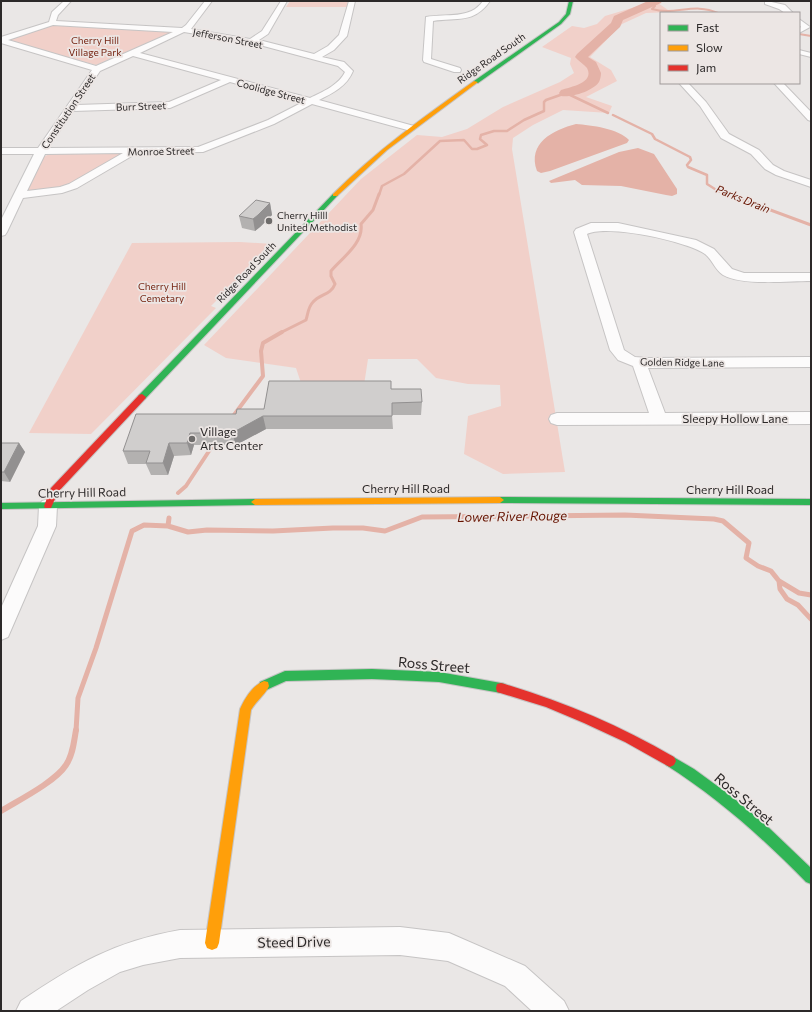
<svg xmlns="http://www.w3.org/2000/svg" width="812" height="1012" font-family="Commissioner,sans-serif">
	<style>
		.green { fill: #f1d0c9 }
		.water { fill: #e4b2a7 }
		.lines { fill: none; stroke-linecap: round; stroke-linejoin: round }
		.stream-far5 { stroke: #e4b2a7; stroke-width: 2 }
		.stream-far4 { stroke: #e4b2a7; stroke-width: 2.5 }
		.stream-far3 { stroke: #e4b2a7; stroke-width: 3 }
		.stream-far2 { stroke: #e4b2a7; stroke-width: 4 }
		.stream-far1 { stroke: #e4b2a7; stroke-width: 5 }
		.stream { stroke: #e4b2a7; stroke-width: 6 }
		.river { fill: #e4b2a7; fill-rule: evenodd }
		.street-casing { stroke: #c6c4c4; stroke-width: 2 }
		.fast-casing { stroke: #c6c4c4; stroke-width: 2 }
		.slow-casing { stroke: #c6c4c4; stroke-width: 2 }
		.jam-casing { stroke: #c6c4c4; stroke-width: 2 }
		.street { fill: #fcfbfb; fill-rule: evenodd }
		.fast { fill: #30b455; fill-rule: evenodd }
		.slow { fill: #ff9f0a; fill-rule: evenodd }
		.jam { fill: #e5322d; fill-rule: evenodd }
		.wall { fill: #b3b1b0 }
		.shaded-wall { fill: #929090 }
		.building { fill: #d0cecd; stroke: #929090 }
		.poi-dot { fill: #6e6c6b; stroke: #ece6e4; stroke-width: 1.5 }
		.labels { text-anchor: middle; stroke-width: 3.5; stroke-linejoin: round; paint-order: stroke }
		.far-street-label { font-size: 10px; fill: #2c2929; stroke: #ece6e4 }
		.far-park-label { font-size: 10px; fill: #772614; stroke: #ece6e4 }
		.far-poi-label { font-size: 10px; fill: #2c2929; stroke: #ece6e4; text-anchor: start }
		.far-water-label { font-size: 11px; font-style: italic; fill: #661402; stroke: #ece6e4 }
		.street-label { font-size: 12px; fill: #2c2929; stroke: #ece6e4 }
		.poi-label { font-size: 12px; fill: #2c2929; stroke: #ece6e4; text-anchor: start }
		.water-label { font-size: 13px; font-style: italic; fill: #661402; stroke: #ece6e4 }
		.near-street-label { font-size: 14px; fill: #2c2929; stroke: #ece6e4 }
	</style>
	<rect width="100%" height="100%" fill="#eae7e6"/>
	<path class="green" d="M290,1H348L347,7H286Z
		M655,1L671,12L646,13L622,24L590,57L611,70L617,81L586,97L612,106L609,113L563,110L533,125L513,138L512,149L565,472L503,474L464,454L468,416L501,406L500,385L468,384L436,378L417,359H368L364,385L302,386L296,368L226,358L204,345L361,179L417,135L442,137L467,129L503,107L560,82L574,73L570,64L571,58L542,47L572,26L584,28L597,24L605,16Z
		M55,24L177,30L96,65L7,41V39Z
		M52,153H116L121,155L68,186L28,191L26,189L43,157Z
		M240,242L273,244L211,306L216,308L91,434L29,433L132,243Z"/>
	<path class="water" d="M576,124C591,125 619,129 629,140L627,143L550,171L541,173L537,171C527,143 553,130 576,124Z
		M638,148L654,154L677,189V194L672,196L666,195L621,186L582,185L575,180L551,183L549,181L619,152Z"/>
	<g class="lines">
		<path class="stream-far5" d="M651,4L655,6L652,9C675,16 694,2 718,13
			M799,34L811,36"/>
		<path class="stream-far4" d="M613,115L652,134L655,139L690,157L691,160L687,165L688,167L707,175V184L718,191L730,195
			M379,195L382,186L404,174L440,141L464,140L472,149H477L487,145L480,139L481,135L494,131H507L524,120L544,111V102L546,100L566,93L608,113"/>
		<path class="stream-far3" d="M727,194L811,225
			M280,333L306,320C308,314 308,307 313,302C320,294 331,295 335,284L331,276V271C342,258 364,243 361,224L373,210L379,194"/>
		<path class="stream-far2" d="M231,419L263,376L261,351L263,343L282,332
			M178,493L186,486L213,445"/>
		<path class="stream-far1" d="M168,526L169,518
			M779,581L799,593L811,595
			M76,731L78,698L96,648L132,531L144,525L168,526L188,532L207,530L273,531L333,528H363L385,531L422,517L625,515L714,519L723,521L749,543L746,558L758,566L771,571L779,581L780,589L787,599L798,605L811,619"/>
		<path class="stream" d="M1,811C19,800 55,782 66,765C73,755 74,741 76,730"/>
		<path class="river" d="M648,1H662L661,3L623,20L620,27L588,57L596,62L601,73C601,76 600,80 599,82C593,91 571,98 561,96L559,93L561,90C570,87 595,83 587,68C584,64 578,61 575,57L577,54L611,23L614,16Z"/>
		<g class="street-casing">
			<path id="street" d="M64,1H71L58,15L56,21L182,28L186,25L205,1H212L191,29L250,39L262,31L281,1H287L268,34L259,40L314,54L328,46L339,35L349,1H355L347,36L334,50L322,57L344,62L353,71C347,86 333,93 319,100L414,126L416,128L411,131L312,104L274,124L203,152L137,153L77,188L62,193L23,198L7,232L5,235L1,236V220L34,154H1V148H38L92,70L1,43V37L49,22L52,12ZM53,25L173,32L96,66L8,40ZM184,32L256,44L338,66L345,72C339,85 322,92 310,98L140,53ZM133,56L221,80L169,102L77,105L100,71ZM230,82L303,102L268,120L198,147L48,148L73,111L170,108ZM123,153L69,184L60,187L27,191L45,154Z
				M483,1H490C474,24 457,17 433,21L431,59L460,68L461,70L460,72H454L424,62L423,60L426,17C447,13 470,20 483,1Z
				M767,1L785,5L793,13H785L779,9L765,4V2Z
				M799,19L810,27L799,33V28L801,27L799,25Z
				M799,50L811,53V57L799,54Z
				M679,83H688L706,102L729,134L759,150L773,165L784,171L811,180V187L776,175L765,169L751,154L721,138L700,106Z
				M774,83H783L811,112V121L808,120Z
				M591,223H618L696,240L714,249L732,269L744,273H811V281C789,281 741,286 723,275C715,270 712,259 705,254C687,241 606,224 587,234L624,350L635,357L648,358L811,357V367L648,368L665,413L811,412V424L557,425L551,423L549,419L551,415L557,413H649L633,366L618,360L610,350L574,232L576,229Z
				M48,499L54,501L57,506L56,526L8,637L1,640V608L38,526L39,506L42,501Z
				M400,927L449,933L525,966L564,1001L569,1011H532L505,986L448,961L400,955L180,958L143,965L120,972L88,990L56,1011H16L21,1001C76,964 113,942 180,930Z"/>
		</g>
		<g class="fast-casing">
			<path id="fast" d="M569,1H573L570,14L561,24L478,83H474V81L559,22L566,14Z
				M333,194L338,195L145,399H139L138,397L139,395Z
				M500,497L811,499V505L500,503L496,500Z
				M255,499L259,502L255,505L1,509V503Z
				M372,669L439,672L501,683L505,684L506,688L505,692L501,693L439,682L372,679L286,681L264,691L260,690L259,686L260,682L285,671Z
				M670,755L694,769L731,796L766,825L811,868V884L806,882C763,838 718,798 666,765L664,761L666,757Z"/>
		</g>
		<g class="slow-casing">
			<path id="slow" d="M474,81L478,82L387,150L337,196H333V194C376,151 425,116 474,81Z
				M500,497L504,500L500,503L255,505L251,502L255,499Z
				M264,681L268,682L269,686C266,694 256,701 251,710L219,943L217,948L212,950L207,948L205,943L240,709C245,698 253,685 264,681Z"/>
		</g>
		<g class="jam-casing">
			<path id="jam" d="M142,394L146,397L145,399L58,492L51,508H45L44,506L51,488L139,395Z
				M501,683C562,701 619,725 674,757L676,761L674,765L670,767L666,765L625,742L584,723L546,707L497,692L496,688L497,684Z"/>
		</g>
		<use href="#street" class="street"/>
		<use href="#fast" class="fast"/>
		<use href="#slow" class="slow"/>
		<use href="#jam" class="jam"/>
	</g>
	<path class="wall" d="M270,203L272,215L260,227L255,231L242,228L239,216Z
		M392,389L422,402L421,415H392L393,429H266L236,445H194L191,455L174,456L168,475H151L146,464H128L123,451L236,414L264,409Z
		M1,443H19L25,452L10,482L1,481Z"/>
	<path class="shaded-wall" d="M270,203L272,215L260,227L255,231L253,219Z
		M263,416L266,429L236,445L232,433Z
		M190,433L194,445L191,455L187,443Z
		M19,443L25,452L10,482L4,472Z
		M169,443L174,456L168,475L163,463Z"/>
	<path class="building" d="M256,200L270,203L258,215L253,219L239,216Z
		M269,381H391V389H421L422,402L392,403V416H263L232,433H190L187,443H169L163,463H146L150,451H123L136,414H236L237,409H264Z
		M1,443H19L4,472H1Z"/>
	<g class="poi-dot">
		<circle cx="269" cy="221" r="4"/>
		<circle cx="192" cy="439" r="4"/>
	</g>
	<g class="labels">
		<g class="far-street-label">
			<text transform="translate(228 38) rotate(11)" y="4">Jefferson Street</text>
			<text transform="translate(491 58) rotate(-35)" y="4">Ridge Road South</text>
			<text transform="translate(271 91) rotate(15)" y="4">Coolidge Street</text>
			<text transform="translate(141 106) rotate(-2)" y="4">Burr Street</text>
			<text transform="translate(68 111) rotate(-56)" y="4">Constitution Street</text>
			<text transform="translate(161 151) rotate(-1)" y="4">Monroe Street</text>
			<text transform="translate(246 272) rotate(-46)" y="4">Ridge Road South</text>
			<text transform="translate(682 362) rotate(1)" y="4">Golden Ridge Lane</text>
		</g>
		<g class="far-park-label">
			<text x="95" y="44">Cherry Hill<tspan x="95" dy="12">Village Park</tspan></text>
			<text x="162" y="290">Cherry Hill<tspan x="162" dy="12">Cemetary</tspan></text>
		</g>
		<g class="far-poi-label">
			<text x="277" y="219">Cherry Hilll<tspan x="277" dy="12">United Methodist</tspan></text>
		</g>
		<g class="far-water-label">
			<text transform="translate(743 199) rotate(22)" y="4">Parks Drain</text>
		</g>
		<g class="street-label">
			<text x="735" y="423">Sleepy Hollow Lane</text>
			<text x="406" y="493">Cherry Hill Road</text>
			<text x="730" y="494">Cherry Hill Road</text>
			<text transform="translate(82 493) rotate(-1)" y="4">Cherry Hill Road</text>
		</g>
		<g class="poi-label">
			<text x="200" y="436">Village<tspan x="200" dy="14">Arts Center</tspan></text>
		</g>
		<g class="water-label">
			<text transform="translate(512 516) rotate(-1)" y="5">Lower River Rouge</text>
		</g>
		<g class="near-street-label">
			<text transform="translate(434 665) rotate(5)" y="5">Ross Street</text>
			<text transform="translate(744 799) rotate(40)" y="5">Ross Street</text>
			<text transform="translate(294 942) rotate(-1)" y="5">Steed Drive</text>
		</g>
	</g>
	<rect width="812" height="1012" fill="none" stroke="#2c2929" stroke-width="4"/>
	<rect x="660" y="12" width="140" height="72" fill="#ece6e4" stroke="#9f9a99"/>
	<rect x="668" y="25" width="20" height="6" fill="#30b455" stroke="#9f9a99"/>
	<text x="696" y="32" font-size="12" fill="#2c2929">Fast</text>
	<rect x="668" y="45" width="20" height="6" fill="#ff9f0a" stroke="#9f9a99"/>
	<text x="696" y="52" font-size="12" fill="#2c2929">Slow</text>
	<rect x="668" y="65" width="20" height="6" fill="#e5322d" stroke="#9f9a99"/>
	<text x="696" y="72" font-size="12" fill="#2c2929">Jam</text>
</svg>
